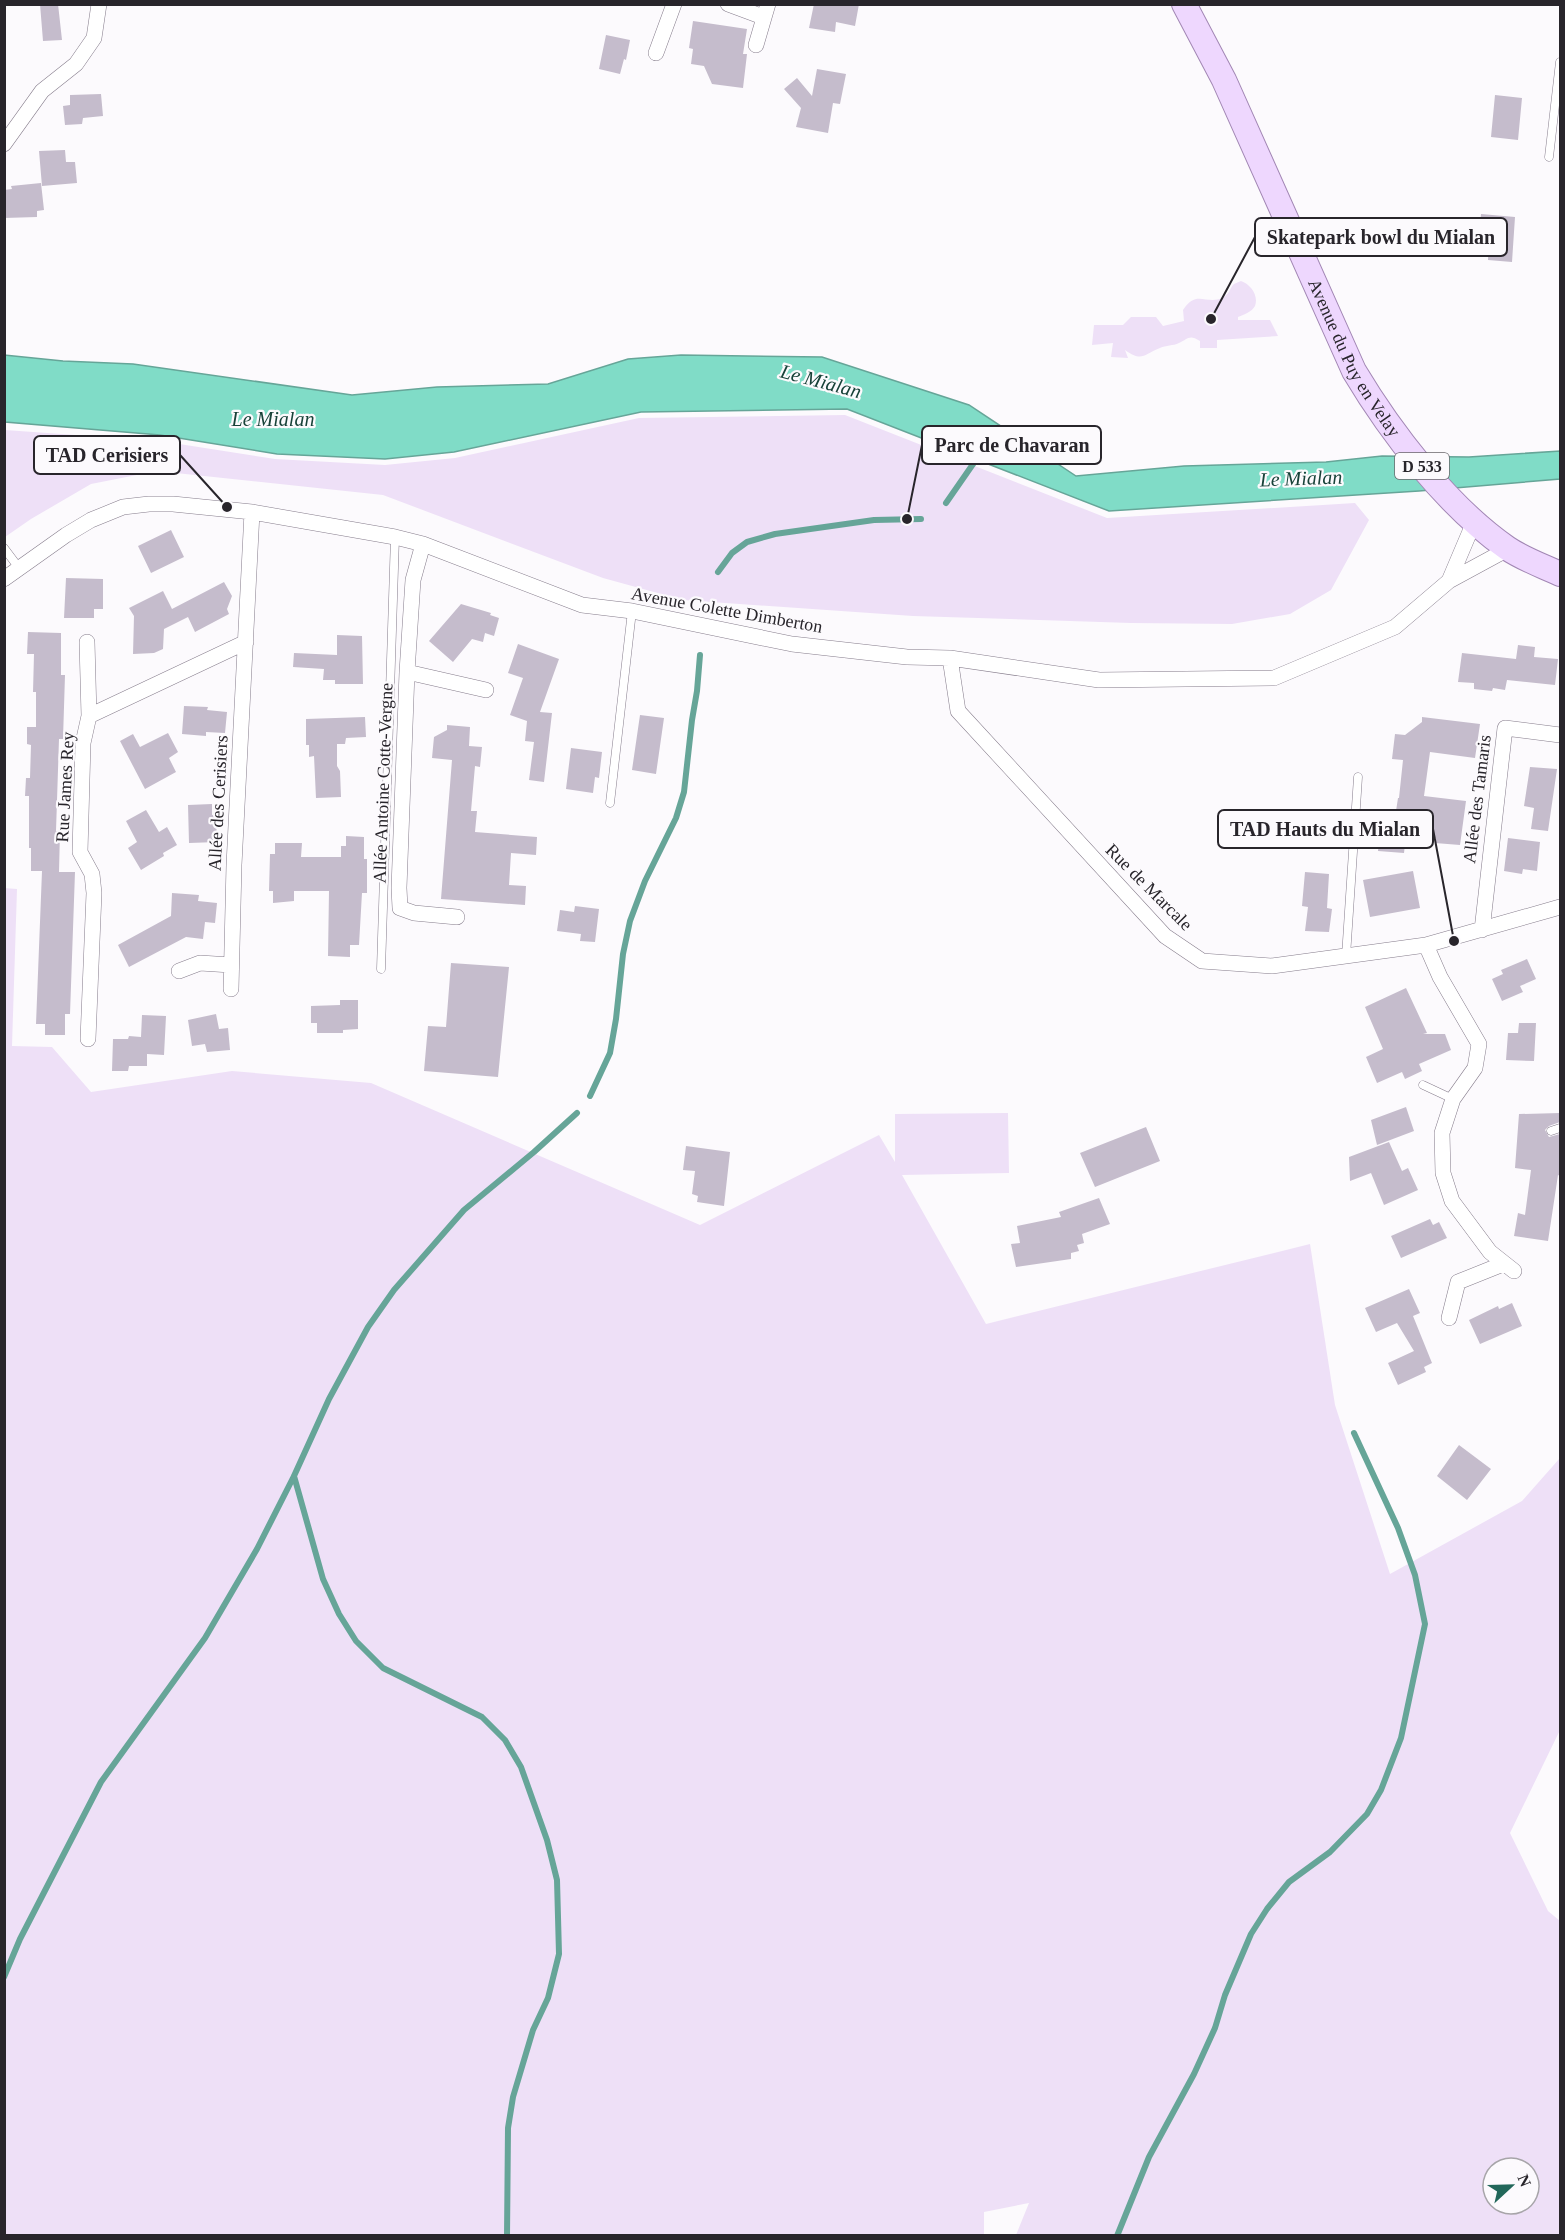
<svg xmlns="http://www.w3.org/2000/svg" width="1565" height="2240" font-family="'Times New Roman',serif">
	<style>
		.green { fill: #eee0f7; fill-rule: evenodd }
		.water { fill: #80dcc7; stroke: #66a598; stroke-width: 1.5 }
		.lines { fill: none; stroke-linecap: round; stroke-linejoin: round }
		.stream { stroke: #66a598; stroke-width: 6 }
		.building { fill: #c5bccc }
		.service-casing { stroke: #867d8c; stroke-width: 9 }
		.minor-casing { stroke: #867d8c; stroke-width: 16 }
		.primary-casing { stroke: #a287b4; stroke-width: 26 }
		.service { stroke: #fff; stroke-width: 8 }
		.minor { stroke: #fff; stroke-width: 15 }
		.primary { stroke: #eed7fe; stroke-width: 24 }
		.labels { text-anchor: middle; stroke-width: 4.5; stroke-linejoin: round; paint-order: stroke }
		.shield { fill: #fcfafd; stroke: #68656a; stroke-width: 1.5 }
		.shield-label { font-size: 16px; font-weight: bold; fill: #28252b }
		.street-label { font-size: 18px; fill: #28252b; stroke: #fcfafd }
		.water-label { font-size: 20px; font-style: italic; fill: #184239; stroke: #fcfafd }
		.leader { fill: none; stroke: #28252b; stroke-width: 2 }
		.callout-dot { fill: #28252b; stroke: #fcfafd; stroke-width: 2 }
		.callout { fill: #fcfafd; stroke: #28252b; stroke-width: 2 }
		.callout-label { font-size: 20px; text-anchor: middle; font-weight: bold; fill: #28252b }
	</style>
	<rect width="100%" height="100%" fill="#fcfafd"/>
	<path class="green" d="M1241,281C1250,284 1259,295 1255,306C1252,312 1243,315 1238,317V320H1270L1278,336L1217,340V348H1200V341C1189,334 1188,339 1179,343C1173,346 1166,345 1160,348C1143,355 1142,362 1125,350L1128,358L1111,357L1113,343L1092,345L1094,325H1123L1131,317H1156L1163,326L1184,321L1183,310C1196,289 1206,305 1222,298C1230,294 1229,289 1234,284Z
		M845,415L1107,518L1355,503L1369,520L1331,590L1290,614L1232,624L1131,623L913,616L683,600L603,578L383,495L157,471L91,484L31,519L5,537V430L160,441L275,459L385,465L455,458L639,418Z
		M4,888L17,889L12,1046L52,1047L91,1092L232,1071L371,1083L700,1225L879,1135L895,1162V1114L1008,1113L1009,1173L902,1175L986,1324L1310,1244L1335,1405L1390,1574L1522,1501L1560,1458V1519L1559,1522L1560,1526V1730L1510,1833L1548,1911L1560,1921V2235H1016L1029,2203L984,2212V2236L5,2235ZM1493,2168H1529V2204H1493Z"/>
	<path class="water" d="M4,355L63,361L133,364L352,395L437,387L548,384L628,359L681,355L822,357L969,405L1076,476L1184,466L1326,462L1382,456L1469,457L1560,451V479L1419,491L1109,511L847,409L641,412L454,452L385,459L277,454L160,435L5,422Z"/>
	<g class="lines">
		<path class="stream" d="M946,503L980,454
			M718,572L732,553L747,542L775,534L874,520L921,519
			M590,1096L610,1053L616,1019L623,954L630,921L645,881L676,818L684,792L692,720L697,691L700,655
			M294,1476L323,1579L339,1614L356,1641L383,1668L482,1717L505,1740L521,1767L547,1840L557,1880L559,1954L548,1998L533,2030L513,2097L508,2128L507,2236
			M4,1977L20,1939L101,1782L205,1638L257,1549L294,1476L329,1399L368,1327L394,1290L464,1210L534,1152L577,1113
			M1117,2236L1149,2157L1194,2074L1215,2028L1225,1995L1251,1934L1267,1909L1289,1882L1330,1852L1367,1814L1381,1790L1401,1738L1425,1624L1415,1575L1398,1528L1354,1433"/>
	</g>
	<path class="building" d="M40,4H58L62,40L43,41Z
		M814,4H859L855,26L836,22L835,32L809,28Z
		M693,21L747,29L743,54H747L743,88L712,84L704,66L691,64L693,49L689,48Z
		M606,35L630,40L626,60L624,59L620,74L599,69Z
		M817,69L846,74L840,104L833,103L828,133L796,127L801,108L784,89L797,78L812,96Z
		M101,94L103,116L83,118L82,124L65,125L63,106L70,105V95Z
		M1495,95L1522,98L1518,140L1491,137Z
		M65,150L66,162H75L77,183L42,186L39,151Z
		M41,183L44,210L37,211V217L4,218V190L12,189L11,186Z
		M1481,214L1515,217L1512,262L1488,260L1489,239L1479,238Z
		M171,530L184,557L151,573L138,546Z
		M66,578L103,579V609H94V618H64Z
		M224,582L232,596L227,609L229,614L195,632L188,617L164,629L163,649L154,653L133,654L134,616L129,608L163,591L172,609Z
		M461,604L491,613L490,615L499,618L494,636L485,633L483,642L472,639L453,662L429,641Z
		M28,632L61,633V675H65L63,739H59L56,831H60L59,872H75L70,1014H65V1035H45V1024H36L42,871H31V848H29V796H25L26,778H30L31,745L27,744V727H36V692H33L34,654H27Z
		M337,635L362,636L363,684H335V680H323L324,669L293,667L294,653L337,655Z
		M518,644L559,659L540,712L552,713L544,782L529,780L534,742L525,741L527,721L510,715L523,678L508,673Z
		M1518,645L1535,647L1534,657L1558,659L1555,685L1507,680L1505,690L1493,688L1492,691L1474,689V683L1458,682L1462,653L1516,659Z
		M184,706L208,707L207,710L227,712L225,733L206,732V736L182,734Z
		M640,715L664,718L656,774L632,770Z
		M365,717L366,737L346,738L345,744H337V766L340,771L341,797L316,798L314,756L309,757V745H306V719Z
		M1422,717L1480,724L1475,758L1430,752L1424,796L1466,801L1460,845L1435,843L1436,838L1406,835L1404,853L1378,851L1381,821L1390,822L1392,811H1396L1398,798H1399L1403,760L1392,759L1395,734L1405,735L1422,722Z
		M447,725L470,727L469,746L482,747L480,767L475,766L471,811H477L475,832L537,837L536,855L511,853L509,885L526,886L525,905L441,899L452,760L432,758L434,737L447,730Z
		M168,733L178,752L169,758L176,772L145,789L120,741L133,734L140,747Z
		M571,748L602,752L599,778L595,777L593,793L566,789Z
		M1530,767L1557,769L1548,831L1531,829L1534,808L1524,806Z
		M212,804V815L216,814L217,842L189,843L188,805Z
		M146,810L159,832L167,827L177,845L163,853L164,856L141,870L128,848L137,842L126,821Z
		M346,836L364,837V859H367V893H362L359,945H350V957L328,956L329,891H294V901L273,903V891H269L270,854H275V843H302L301,857H341V846H346Z
		M1508,838L1540,842L1537,871L1523,869L1522,874L1504,871Z
		M1413,871L1420,908L1370,917L1363,880Z
		M1305,872L1329,874L1327,908L1332,909L1329,932L1305,931L1308,907L1302,906Z
		M172,893L199,895L198,901L217,903L215,923L205,922L203,939L186,937L129,967L118,945L171,916Z
		M575,906L599,909L595,942L580,941L581,934L557,931L560,910L574,912Z
		M1527,959L1536,979L1520,986L1523,992L1502,1001L1492,979L1503,974L1501,970Z
		M451,963L509,967L498,1077L424,1071L428,1026L446,1027Z
		M1406,988L1427,1033L1423,1034H1445L1451,1050L1419,1064L1422,1071L1405,1079L1402,1072L1377,1083L1366,1057L1383,1049L1365,1007Z
		M340,1000H358V1029L343,1030V1033H317V1023H311V1006L340,1005Z
		M216,1014L219,1029L228,1028L230,1050L207,1052L205,1044L192,1046L188,1020Z
		M142,1015L166,1016L164,1055L147,1054V1066H129L128,1071H112L113,1039H128L129,1036L141,1037Z
		M1519,1023H1536L1534,1061L1506,1060L1508,1033H1518Z
		M1406,1107L1414,1131L1377,1145L1371,1120Z
		M1560,1113V1122L1549,1126L1545,1130L1549,1137L1560,1134V1176L1558,1175L1548,1241L1514,1236L1518,1213L1525,1215L1531,1170L1515,1168L1519,1114Z
		M1146,1127L1160,1161L1095,1187L1080,1153Z
		M1389,1142L1402,1171L1408,1168L1418,1190L1384,1205L1371,1173L1350,1181L1349,1157Z
		M686,1146L730,1152L724,1206L697,1202L698,1196L692,1194L695,1171L683,1170Z
		M1099,1198L1110,1224L1082,1234L1084,1243L1077,1245L1079,1251L1071,1253V1259L1016,1267L1011,1244L1020,1243L1017,1226L1061,1217L1059,1212Z
		M1430,1219L1433,1225L1439,1222L1447,1238L1401,1258L1391,1236Z
		M1409,1289L1420,1313L1413,1316L1432,1363L1424,1367L1426,1372L1398,1385L1388,1363L1414,1351L1397,1323L1376,1332L1365,1308Z
		M1512,1303L1522,1326L1480,1344L1469,1320L1498,1306L1499,1309Z
		M1459,1445L1491,1469L1467,1500L1437,1476Z"/>
	<g class="lines">
		<g class="service-casing">
			<path id="service" d="M1549,157L1560,62
				M4,548L19,568
				M610,803L632,611
				M1346,956L1358,777
				M381,969L395,537
				M1423,1085L1453,1099
				M1551,1131L1560,1128"/>
		</g>
		<g class="minor-casing">
			<path id="minor" d="M728,4L763,17
				M756,45L768,4
				M656,53L674,4
				M4,144L42,91L76,64L94,38L99,4
				M423,544L413,580L407,672L399,888L400,908L414,913L457,917
				M4,579L66,535L91,520L123,507L149,504H173L252,512L395,537L423,544L582,605L632,611L792,644L907,657L950,658L1099,680L1274,678L1395,627L1449,581L1508,549
				M1449,581L1474,522
				M87,642L89,716L83,743L80,852L92,874L94,893L88,1039
				M950,658L958,711L1165,936L1202,961L1272,966L1426,945L1560,907
				M407,672L486,690
				M89,716L246,642
				M1482,930L1505,728L1560,735
				M1426,945L1440,977L1479,1044L1475,1068L1453,1099L1442,1133L1443,1173L1452,1201L1490,1252L1514,1271
				M179,971L200,963L231,965
				M231,989L234,865L252,512
				M1449,1318L1458,1282L1503,1264"/>
		</g>
		<g class="primary-casing">
			<g id="primary">
				<path id="s1" d="M1184,4L1224,80L1354,371C1391,433 1447,506 1507,548C1523,559 1543,566 1560,574"/>
			</g>
		</g>
		<use href="#service" class="service"/>
		<use href="#minor" class="minor"/>
		<use href="#primary" class="primary"/>
	</g>
	<g class="labels">
		<rect class="shield" x="1395" y="453" width="54" height="26" rx="4.5"/>
		<g class="shield-label">
			<text x="1422" y="472">D 533</text>
		</g>
		<g class="street-label">
			<text dy="6" stroke="none"><textPath href="#s1" startOffset="393">Avenue du Puy en Velay</textPath></text>
			<text transform="translate(727 610) rotate(10)" y="6">Avenue Colette Dimberton</text>
			<text transform="translate(383 783) rotate(-88)" y="6">Allée Antoine Cotte-Vergne</text>
			<text transform="translate(65 787) rotate(-87)" y="6">Rue James Rey</text>
			<text transform="translate(1477 799) rotate(-83)" y="6">Allée des Tamaris</text>
			<text transform="translate(218 803) rotate(-87)" y="6">Allée des Cerisiers</text>
			<text transform="translate(1149 887) rotate(45)" y="6">Rue de Marcale</text>
		</g>
		<g class="water-label">
			<text transform="translate(821 381) rotate(15)" y="7">Le Mialan</text>
			<text x="273" y="426">Le Mialan</text>
			<text transform="translate(1301 478) rotate(-2)" y="7">Le Mialan</text>
		</g>
	</g>
	<path class="leader" d="M1211 319L1255 237M907 519L922 445M227 507L180 455M1454 941L1433 829"/>
	<g class="callout-dot">
		<circle cx="1211" cy="319" r="6"/>
		<circle cx="907" cy="519" r="6"/>
		<circle cx="227" cy="507" r="6"/>
		<circle cx="1454" cy="941" r="6"/>
	</g>
	<g class="callout">
		<rect x="1255" y="218" width="252" height="38" rx="6"/>
		<rect x="922" y="426" width="179" height="38" rx="6"/>
		<rect x="34" y="436" width="146" height="38" rx="6"/>
		<rect x="1218" y="810" width="215" height="38" rx="6"/>
	</g>
	<g class="callout-label">
		<text x="1381" y="244">Skatepark bowl du Mialan</text>
		<text x="1012" y="452">Parc de Chavaran</text>
		<text x="107" y="462">TAD Cerisiers</text>
		<text x="1325" y="836">TAD Hauts du Mialan</text>
	</g>
	<rect width="1565" height="2240" fill="none" stroke="#28252b" stroke-width="12"/>
	<g transform="translate(1511 2186) rotate(68)"><circle r="28" fill="#fcfafd" stroke="#a7a5a9" stroke-width="1.5"/>
	<path d="M0-4.5L10 22L0 15L-10 22Z" fill="#22675a"/>
	<text y="-9" font-size="16" font-weight="bold" text-anchor="middle" fill="#28252b">N</text>
	</g>
</svg>
